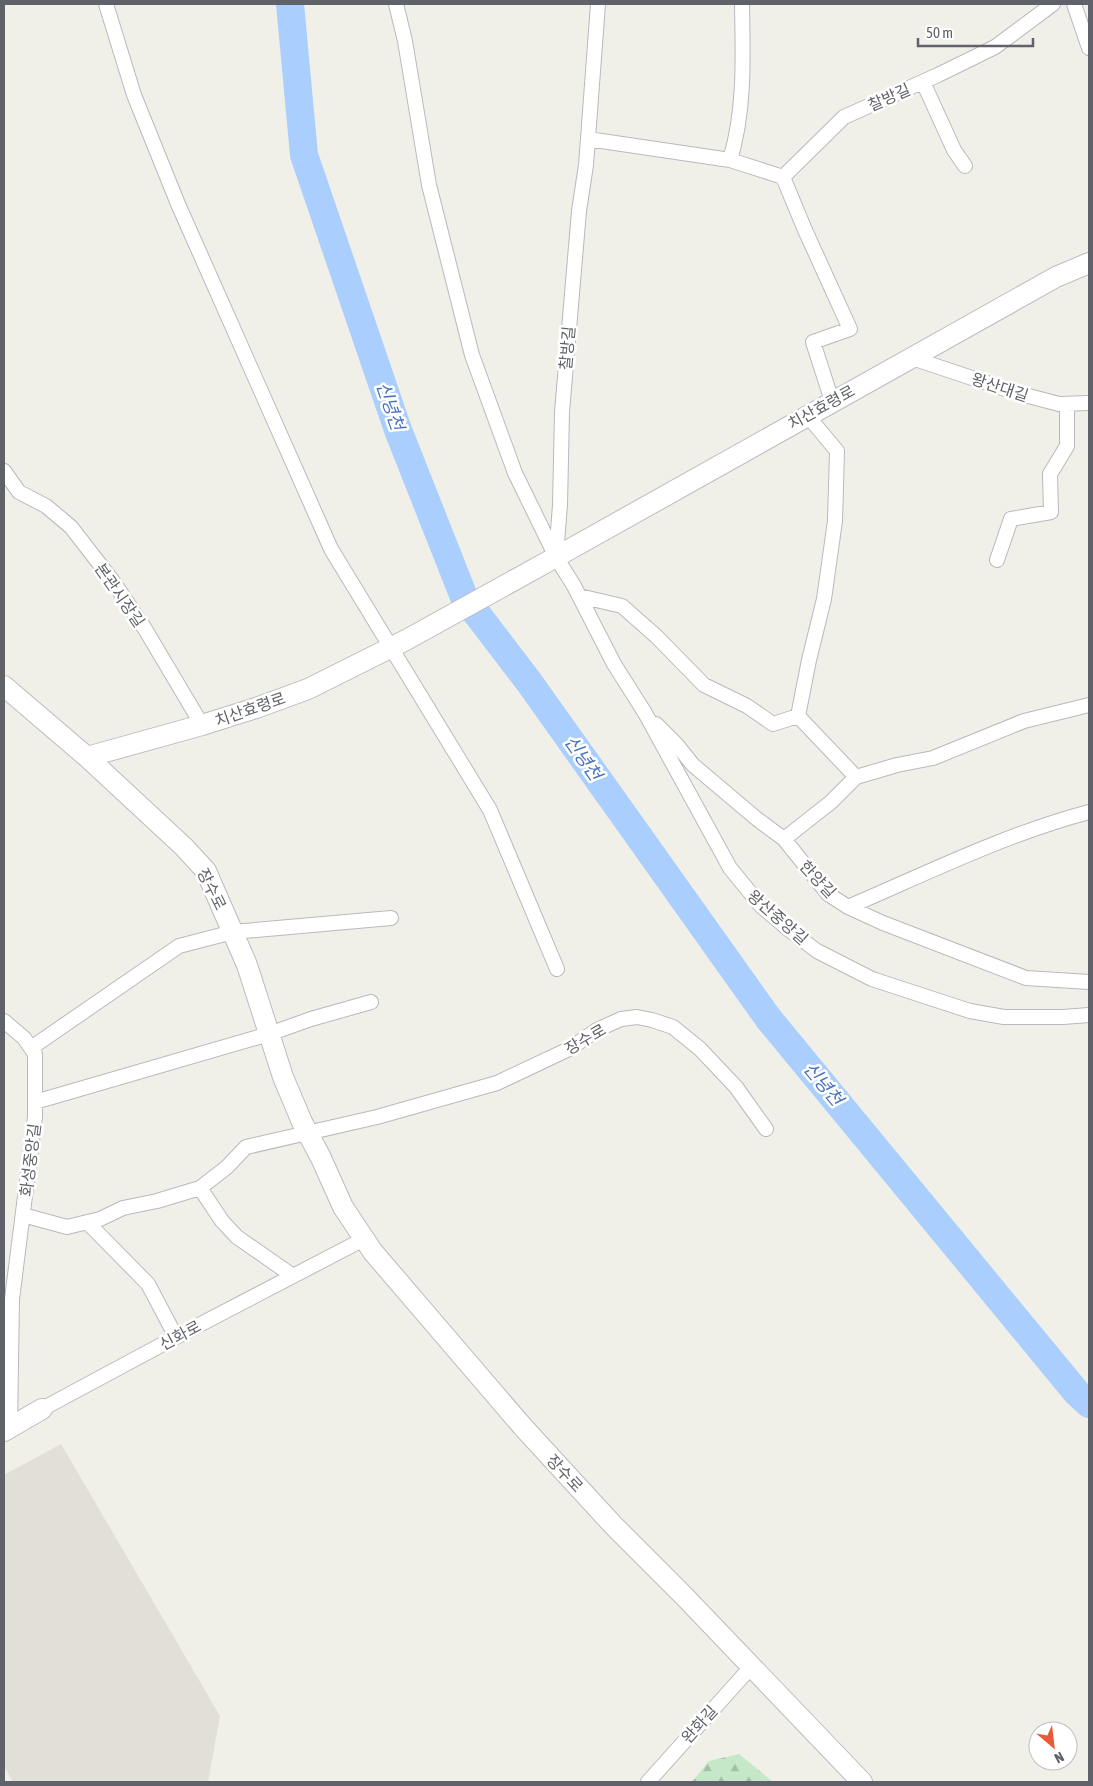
<svg xmlns="http://www.w3.org/2000/svg" width="1093" height="1786" font-family="'Asap Condensed','Noto Sans KR',sans-serif">
	<style>
		.education { fill: #e1dfd6 }
		.forest { fill: url(#forest-firs) }
		.lines { fill: none; stroke-linecap: round; stroke-linejoin: round }
		.river { stroke: #aacfff; stroke-width: 28 }
		.street-casing { stroke: #b8b9be; stroke-width: 16 }
		.secondary-casing { stroke: #b9bbc1; stroke-width: 22 }
		.street { stroke: #fff; stroke-width: 14 }
		.secondary { stroke: #fff; stroke-width: 20 }
		.labels { text-anchor: middle; stroke-width: 5; stroke-linejoin: round; paint-order: stroke }
		.street-label { font-size: 16px; fill: #5f6268; stroke: #fff }
		.water-label { font-size: 18px; font-style: italic; fill: #4872bb; stroke: #fff }
	</style>
	<defs>
		<pattern id="forest-firs" width="22" height="20" patternUnits="userSpaceOnUse" patternTransform="scale(1.25)"><rect width="22" height="20" fill="#c5e8c9"/><path d="M5 1l3.5 6h-7zM16 11l3.5 6h-7z" fill="#a3bfa7"/></pattern>
	</defs>
	<rect width="100%" height="100%" fill="#f1f0e8"/>
	<path class="education" d="M61,1444L220,1716L208,1782H13L4,1766V1475Z"/>
	<path class="forest" d="M739,1754L773,1782H692L709,1761Z"/>
	<g class="lines">
		<path class="river" d="M290,4L304,155L398,430L464,597L529,682L768,1018L1077,1393L1089,1404"/>
		<g class="street-casing">
			<path id="street" d="M106,4L134,95L178,204L331,549L490,810L557,969
				M396,4L405,41L429,185L472,355L515,473L556,557L574,586L614,664L645,713L730,868L761,906L788,929L817,951L872,979L970,1011L1004,1017H1063L1089,1015
				M1074,4L1089,48
				M923,82L954,150L965,166
				M588,139L730,160C745,111 743,57 742,6
				M730,160L783,177L844,117L938,75L995,47L1053,4
				M783,177L805,230L850,329L813,342L832,401
				M912,358L1017,393L1059,404L1089,403
				M807,415L837,451L835,521L824,599L809,660L798,716L856,777
				M4,471L19,492L46,506L71,527L112,580L145,629L202,725
				M556,556L560,505L562,412L579,211L586,165L598,4
				M997,560L1011,519L1051,512L1050,474L1067,446V404
				M579,596L622,606L657,637L704,685L747,706L773,724L798,716
				M656,724L677,745L693,765L757,819L784,839L828,894L848,907L883,923L1026,978L1089,982
				M784,839L831,802L856,777L897,765L933,758L1024,721L1089,705
				M848,907C927,873 1006,834 1089,812
				M4,1021L24,1038L35,1054V1117L12,1299L10,1428
				M31,1048L179,946L233,932L391,918
				M35,1102L269,1034L311,1019L371,1002
				M200,1188L222,1221L237,1237L293,1276
				M23,1215L67,1227L100,1219L123,1208L157,1201L200,1188L227,1167L246,1147L377,1117L497,1083L569,1049L597,1030L621,1019L637,1017L652,1020L673,1027L700,1049L736,1087L766,1129
				M87,1222L148,1284L176,1337
				M42,1409L176,1337L364,1239
				M648,1782L751,1667"/>
		</g>
		<g class="secondary-casing">
			<path id="secondary" d="M4,686L87,757L184,847L206,871L247,965L283,1077L302,1122L321,1158L343,1207L373,1252L523,1427L613,1525L683,1595L862,1782
				M87,757L202,725L256,708L308,689L406,640L556,557L1056,277L1089,263
				M4,1431L42,1409"/>
		</g>
		<use href="#street" class="street"/>
		<use href="#secondary" class="secondary"/>
	</g>
	<g class="labels">
		<g class="street-label">
			<text transform="translate(889 97) rotate(-24)" y="6">찰방길</text>
			<text transform="translate(567 348) rotate(-85)" y="6">찰방길</text>
			<text transform="translate(1000 387) rotate(18)" y="6">왕산대길</text>
			<text transform="translate(821 407) rotate(-29)" y="6">치산효령로</text>
			<text transform="translate(120 595) rotate(55)" y="6">본관시장길</text>
			<text transform="translate(250 709) rotate(-19)" y="6">치산효령로</text>
			<text transform="translate(818 879) rotate(47)" y="6">한양길</text>
			<text transform="translate(212 889) rotate(63)" y="6">장수로</text>
			<text transform="translate(778 917) rotate(41)" y="6">왕산중앙길</text>
			<text transform="translate(585 1039) rotate(-30)" y="6">장수로</text>
			<text transform="translate(30 1160) rotate(-83)" y="6">화성중앙길</text>
			<text transform="translate(180 1335) rotate(-28)" y="6">신화로</text>
			<text transform="translate(565 1473) rotate(47)" y="6">장수로</text>
			<text transform="translate(699 1724) rotate(-48)" y="6">완화길</text>
		</g>
		<g class="water-label">
			<text transform="translate(390 406) rotate(71)" y="6">신녕천</text>
			<text transform="translate(583 758) rotate(55)" y="6">신녕천</text>
			<text transform="translate(823 1084) rotate(50)" y="6">신녕천</text>
		</g>
	</g>
	<rect width="1093" height="1786" fill="none" stroke="#5f6268" stroke-width="10"/>
	<g transform="translate(1053 1746) rotate(152)"><circle r="24" fill="#ffffff" stroke="#bfc0c3"/>
	<path d="M0-4L9 19L0 12L-9 19Z" fill="#e95a36"/>
	<text y="-8" font-size="14" font-weight="bold" text-anchor="middle" fill="#5f6268">N</text>
	</g>
	<path d="M918 38v8h115v-8" fill="none" stroke="#5f6268" stroke-width="2.5"/>
	<text x="926" y="38" font-size="15" fill="#5f6268" stroke="#ffffff" stroke-width="4" paint-order="stroke">50 m</text>
</svg>
